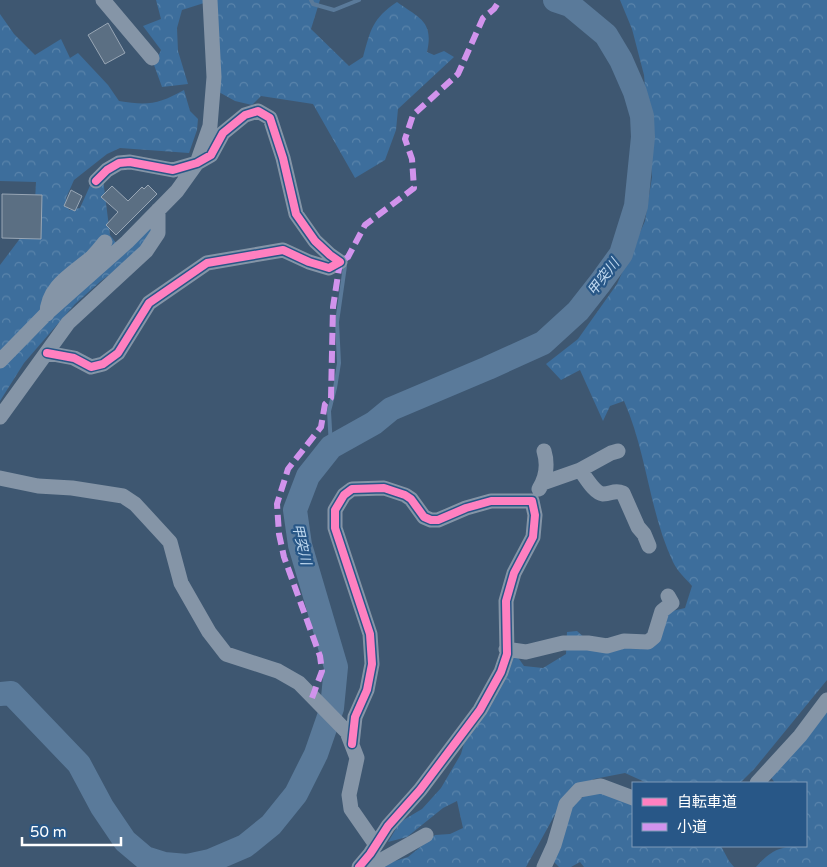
<svg xmlns="http://www.w3.org/2000/svg" width="827" height="867" font-family="'Varela Round','Noto Sans JP',sans-serif">
	<style>
		.forest { fill: url(#forest-crowns) }
		.lines { fill: none; stroke-linecap: round; stroke-linejoin: round }
		.stream { stroke: #5a7a9a; stroke-width: 4 }
		.river { stroke: #5a7a9a; stroke-width: 24 }
		.building { fill: #5b6f83; stroke: #98a6b5 }
		.street { stroke: #8595a7; stroke-width: 15 }
		.quiet { stroke: #d193ec; stroke-width: 6; stroke-dasharray: 12 6; stroke-linecap: butt }
		.cycleway-casing { stroke: #285787; stroke-width: 11 }
		.cycleway { stroke: #ff80c0; stroke-width: 8 }
		.labels { text-anchor: middle; stroke-width: 4.5; stroke-linejoin: round; paint-order: stroke }
		.water-label { font-size: 14px; font-style: italic; fill: #bfd8ef; stroke: #285787 }
	</style>
	<defs>
		<pattern id="forest-crowns" width="20" height="18" patternUnits="userSpaceOnUse" patternTransform="scale(1.25)"><rect width="20" height="18" fill="#3d6e9c"/><path d="M2 6a3 3 0 1 1 6 0M12 15a3 3 0 1 1 6 0" fill="none" stroke="#5a84ab"/></pattern>
	</defs>
	<rect width="100%" height="100%" fill="#3e5771"/>
	<path class="forest" d="M156,0H320L311,29L349,66L363,57C371,29 372,19 397,2C419,18 434,21 427,52L434,55L444,51L454,57L398,109L396,130L385,160L355,178L313,104L261,96L252,105L235,101L217,91L204,3L182,10L177,28L178,51L188,84L162,87L154,65L161,50L143,26L161,19Z
		M620,0H827V680L755,768L740,783H647L625,773L594,779L568,791L526,867H381L379,866L408,857L435,835L450,834L463,828L457,801L443,808L407,837L388,842L400,822L422,809L441,788L461,754L472,714L512,649L524,666L543,668L566,654L567,632L577,631L586,639L652,638L668,612L685,608L692,586C686,579 677,571 673,562C649,511 647,453 624,401L610,406L603,421L580,370L561,380L546,364L578,339L617,284L645,221L652,177L644,75L632,29Z
		M0,14L14,34L35,55L61,39L70,58L78,53L108,85L119,101C148,106 159,104 184,90L190,111L198,119L197,130L189,153L120,148L107,154L74,180L66,198L69,210L80,208L93,179H103L110,235L116,243L148,212L152,236L128,261L101,281L75,304L24,363L0,401V265L34,220L36,182L0,181Z
		M827,707V867H756C772,849 781,846 806,846V783H775L767,772Z
		M605,790L633,800V846H721L729,861L734,867H584L580,862L571,867H559L547,855L574,803L589,793Z"/>
	<g class="lines">
		<path class="stream" d="M311,0L313,4L334,10L359,0
			M331,447L329,411L335,388L339,363L337,322L345,266"/>
		<path class="river" d="M0,694L11,693L79,764L102,807L125,841L145,858L164,864L187,866L210,861L245,846L271,825L296,794L316,754L332,708L336,667L300,545L295,510L308,476L331,447L374,423L391,409L488,368L543,343L578,311L600,283L621,254L636,206L643,137L642,116L635,92L621,60L606,35L570,5L555,0"/>
	</g>
	<path class="building" d="M108,23L125,53L105,64L88,35Z
		M148,185L157,194L116,235L106,225L118,212L101,197L112,186L128,201L142,187L144,189Z
		M71,190L82,196L75,211L64,206Z
		M2,194L42,195L41,239L2,238Z"/>
	<g class="lines">
		<path class="street" d="M103,0L152,58
			M47,314C47,286 74,273 92,257C97,252 101,247 105,242
			M47,353L74,358L91,367L103,364L118,353L149,303L207,263L283,250L309,262L329,268L340,262L330,255L315,241L296,214L283,158L270,118L258,111L245,115L223,133L211,155L197,163L173,170L130,162L119,163L107,170L96,181
			M0,361L46,314L127,242L177,191L197,163L210,126L214,77L210,0
			M0,417L68,323L146,251L158,233V210
			M580,470C585,476 594,493 603,494C612,494 614,489 623,493L638,527L644,534L649,546
			M0,478L38,486L72,488L123,496L135,504L170,542L181,583L209,632L226,654L278,671L299,683L347,732L357,758L349,795L351,809L376,845
			M543,483L580,470L611,453L618,451
			M539,489C546,478 548,464 544,451
			M506,649L526,652L563,643H588L607,646L624,641L648,642L654,637L662,611L672,603L668,596
			M352,744L355,717L367,690L372,664L370,634L335,528V510L344,495L352,489L384,488L405,495L411,499L424,517L431,520H438L466,508L491,501H532L535,515L533,537L514,573L506,601L507,654L501,672L480,710L420,790L388,826L370,854L359,867
			M757,783L800,736L827,700
			M362,865L380,861L426,835
			M544,867L554,845L566,804L579,790L601,786L633,798"/>
		<path class="quiet" d="M312,698L322,671L320,656L284,557L279,534L277,504L288,469L321,427L325,404L331,398L333,307L340,262L348,257L365,225L414,188L412,159L405,139L413,115L458,74L483,18L494,9L500,0"/>
		<g class="cycleway-casing">
			<path id="cycleway" d="M47,353L74,358L91,367L103,364L118,353L149,303L207,263L283,250L309,262L329,268L340,262L330,255L315,241L296,214L283,158L270,118L258,111L245,115L223,133L211,155L197,163L173,170L130,162L119,163L107,170L96,181
				M352,744L355,717L367,690L372,664L370,634L335,528V510L344,495L352,489L384,488L405,495L411,499L424,517L431,520H438L466,508L491,501H532L535,515L533,537L514,573L506,601L507,654L501,672L480,710L420,790L388,826L370,854L359,867"/>
		</g>
		<use href="#cycleway" class="cycleway"/>
	</g>
	<g class="labels">
		<g class="water-label">
			<text transform="translate(603 277) rotate(-53)" y="5">甲突川</text>
			<text transform="translate(302 544) rotate(77)" y="5">甲突川</text>
		</g>
	</g>
	<rect x="632" y="782" width="175" height="65" fill="#285787" stroke="#7e9ab7"/>
	<rect x="642" y="798" width="25" height="8" fill="#ff80c0" stroke="#7e9ab7"/>
	<text x="677" y="807" font-size="15" fill="#ffffff">自転車道</text>
	<rect x="642" y="823" width="25" height="8" fill="#d193ec" stroke="#7e9ab7"/>
	<text x="677" y="832" font-size="15" fill="#ffffff">小道</text>
	<path d="M22 837v8h99v-8" fill="none" stroke="#ffffff" stroke-width="2.5"/>
	<text x="30" y="837" font-size="15" fill="#ffffff" stroke="#285787" stroke-width="4" paint-order="stroke">50 m</text>
</svg>
